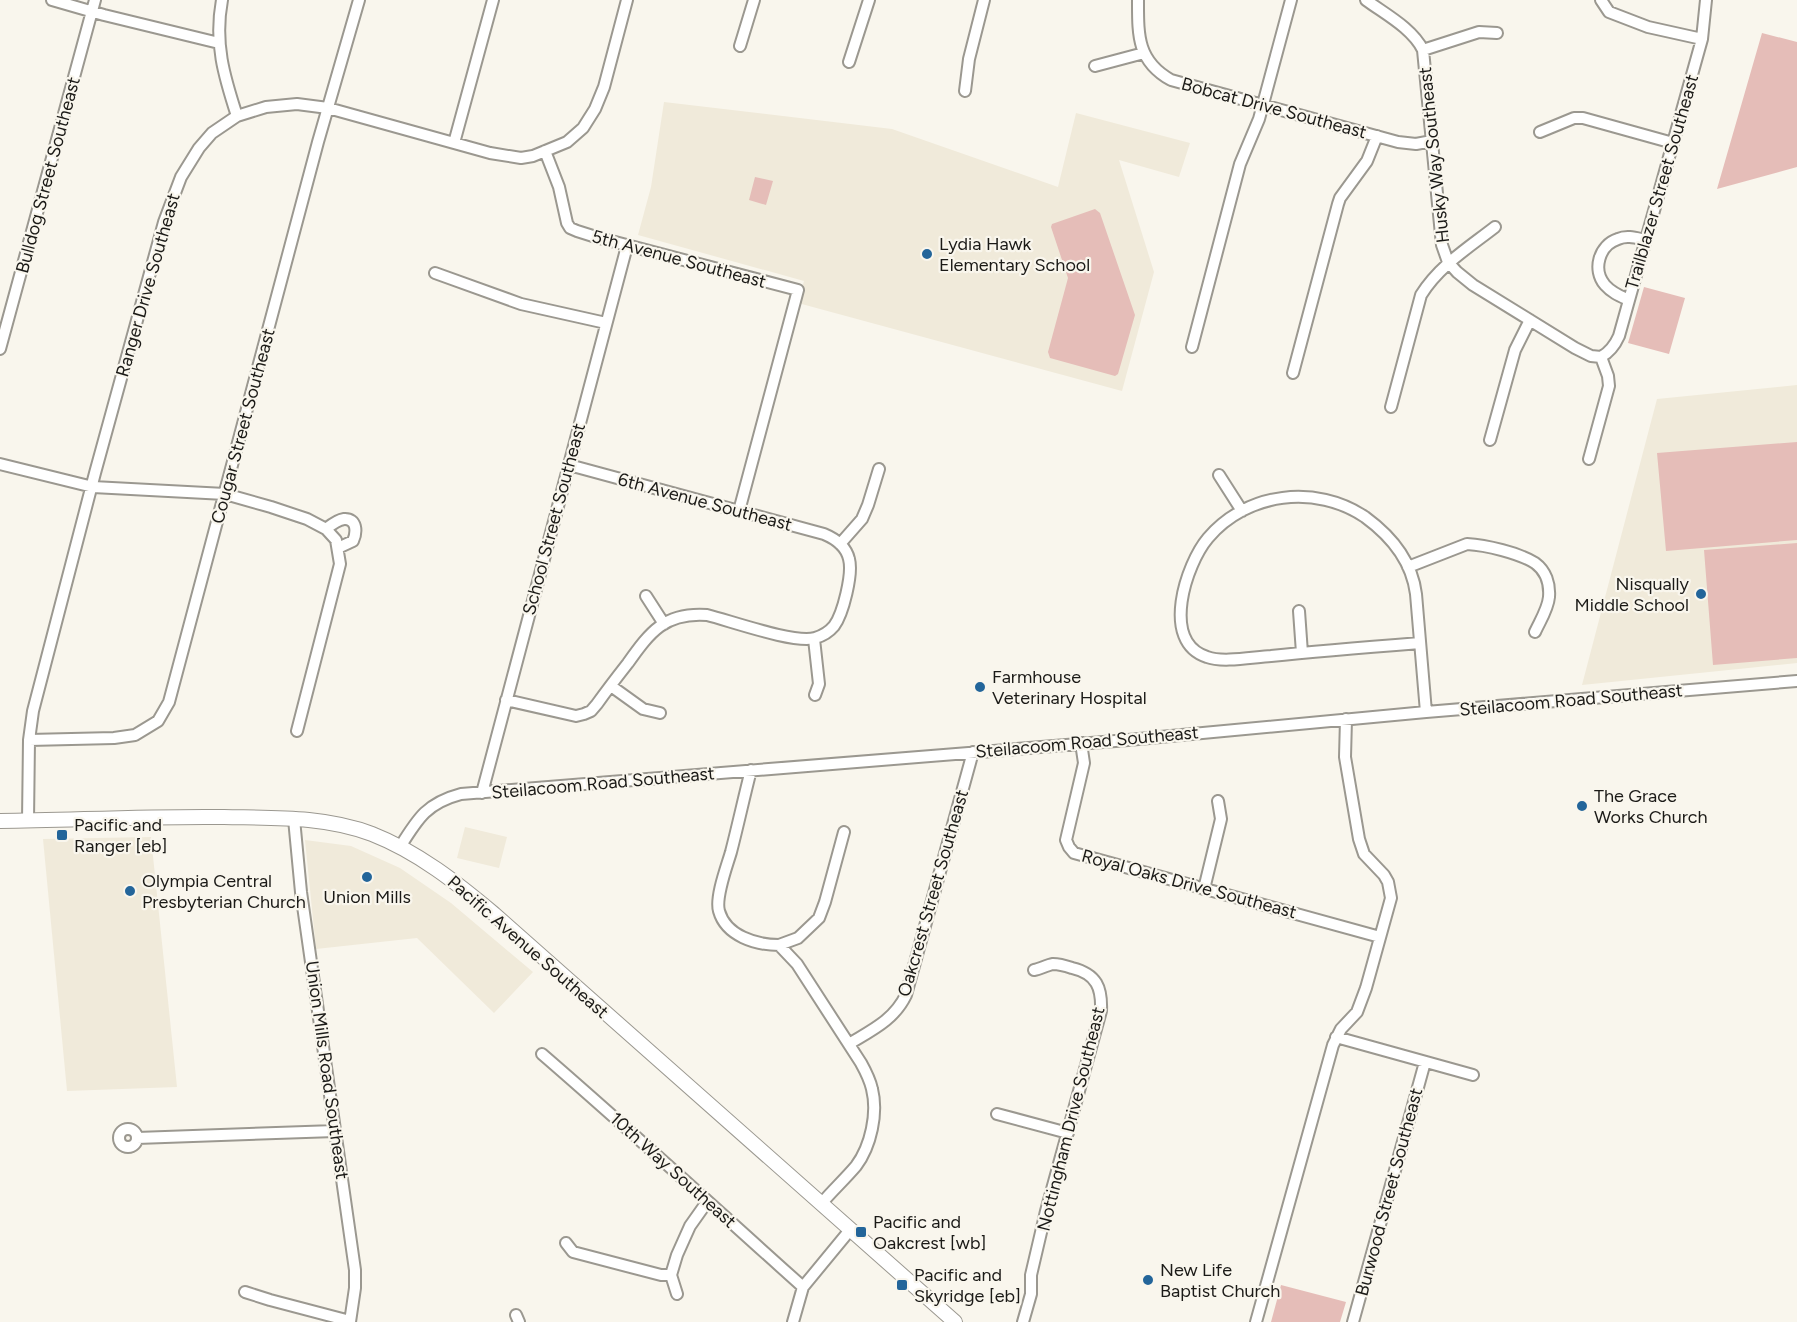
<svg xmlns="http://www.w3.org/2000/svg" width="1797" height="1322" font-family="Figtree,sans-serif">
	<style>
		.built { fill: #f0eada }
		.green { fill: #e5bdb8 }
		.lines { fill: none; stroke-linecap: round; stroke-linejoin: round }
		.minor-casing { stroke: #9b9890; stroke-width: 14 }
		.major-casing { stroke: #9b9890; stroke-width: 16 }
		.minor { stroke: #fff; stroke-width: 10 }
		.major { stroke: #fff; stroke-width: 14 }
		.poi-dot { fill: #23659a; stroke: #f9f6ed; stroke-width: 2 }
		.labels { text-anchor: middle; stroke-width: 4.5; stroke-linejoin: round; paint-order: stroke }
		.street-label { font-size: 18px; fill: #1b1a17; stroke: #f9f6ed }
		.poi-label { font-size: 18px; fill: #1b1a17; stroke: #f9f6ed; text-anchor: start }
	</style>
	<rect width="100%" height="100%" fill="#f9f6ed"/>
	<path class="built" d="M664,102L892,129L1058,187L1076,113L1190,143L1179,177L1119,160L1154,272L1122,391L798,303L804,281L638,235L651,187Z
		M1797,385V663L1582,685L1657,399Z
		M465,827L507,837L499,868L457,858Z
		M151,837L177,1087L67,1091L43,839Z
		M305,840L351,846L400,868L451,903L533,972L494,1013L417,938L316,949Z"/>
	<path class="green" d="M1762,33L1797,42V167L1717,189Z
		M755,177L773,181L766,205L749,200Z
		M1095,209L1100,213L1135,315L1118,374L1115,376L1050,358L1048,352L1068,278L1051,227L1052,224Z
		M1644,287L1685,298L1669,354L1628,343Z
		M1797,442V540L1666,551L1657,453Z
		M1797,543V658L1713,665L1704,550Z
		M1281,1285L1346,1302L1340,1322H1271Z"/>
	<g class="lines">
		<g class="minor-casing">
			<path id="minor" d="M52,0L104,15L219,43
				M222,0C214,43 224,76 237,116
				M1138,0C1138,35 1137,61 1171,80L1398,142L1416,144L1432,141
				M1366,0C1385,14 1412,28 1423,50L1442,245L1448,262L1457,272L1473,285L1575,348L1591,356L1601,357
				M1601,0L1609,12L1648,27L1702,39
				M740,46L754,0
				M1423,50L1479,32L1497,33
				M849,62L869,0
				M1095,66L1144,53
				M965,91L969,59L984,0
				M1540,132L1574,118H1583L1673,143
				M454,143L493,0
				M545,151L559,187L567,223L570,228L577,231L596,237L798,290L739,511
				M435,273L521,304L606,323
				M1629,300C1620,296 1612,293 1605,285C1592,270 1599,245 1618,239C1627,235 1636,238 1645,240
				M1192,347L1240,164L1259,119L1291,0
				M0,349L95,0
				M1601,357C1610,352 1615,345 1619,336L1702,39L1706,0
				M1293,373L1338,204L1340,198L1367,161L1377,136
				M1391,407L1421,295C1439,266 1468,248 1495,227
				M1490,440L1515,350L1530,320
				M1589,459L1609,386L1608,376L1601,357
				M0,464L93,487L225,494L271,507L307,519L326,529L336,540L340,564L297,731
				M1219,475L1242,511
				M326,529C331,525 337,520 344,519C357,518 357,532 353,541L338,548
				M840,544L862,519L868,505L879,469
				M1408,567L1467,544C1486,545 1519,553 1535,563C1546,571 1550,584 1549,597C1548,609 1540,621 1535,632
				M646,596L664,624
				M1299,611L1302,653
				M814,639L819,684L815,695
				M1420,643C1370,647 1320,651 1271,656C1253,657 1223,663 1207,657C1160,642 1186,564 1208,538C1247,492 1316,484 1365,517C1391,536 1412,562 1416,594L1426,712
				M611,686L643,709L660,713
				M506,700L576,716L584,714L591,711L597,704C607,690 617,677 628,663C650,632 665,612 707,615C731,621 795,644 815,638C822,636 829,632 834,626C843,614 853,574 849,559C846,546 836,539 824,534L569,465
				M29,740L114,738L135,735L158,721L169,702L318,142L359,0
				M1081,743L1084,763L1066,840L1069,847L1074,853L1380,937
				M751,770C744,797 738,825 731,852C727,866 715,897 719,911C726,936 756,945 779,945L797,964L861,1063C866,1072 870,1080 872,1089C878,1113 871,1146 856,1166C845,1179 832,1191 821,1204
				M482,793L627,246
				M294,819L301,892L355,1270V1288L350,1322
				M28,821L29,740L33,711L95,473L164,222L181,177L199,148L212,133L237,116L266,107L297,104L328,108L490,153L521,158L533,156L567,142L583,128L595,109L604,87L627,0
				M400,847C418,818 427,803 461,794L1128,740L1426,712L1797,681
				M1204,889L1221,819L1218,801
				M779,945L798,938L819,918L825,902L844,832
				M1336,1037L1473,1075
				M849,1044C872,1030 894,1020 906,995L973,752
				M542,1054C630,1130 716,1209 803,1287
				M997,1114L1068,1133
				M119 1138a9 9 0 1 1 18 0a9 9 0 1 1-18 0Z
				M137,1138L335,1131
				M566,1243L573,1252L661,1275H671
				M245,1292L270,1300L350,1321
				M677,1294L671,1275L677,1255L690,1226L707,1202
				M516,1315L519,1322
				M793,1322L803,1287L850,1230
				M1023,1322L1031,1294V1275L1046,1211L1101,1011C1102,988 1097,974 1072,968C1066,966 1059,964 1053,964C1047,965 1040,969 1034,970
				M1256,1322L1333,1045L1341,1029L1357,1012L1366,988L1391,898L1388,882L1384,875L1364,854L1359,839L1345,757L1346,719
				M1353,1322L1425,1062"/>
		</g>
		<g class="major-casing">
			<path id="major" d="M0,821C75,820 149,816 224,817C274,818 325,816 372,834C418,852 457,883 494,914L955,1322"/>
		</g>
		<use href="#minor" class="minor"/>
		<use href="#major" class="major"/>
	</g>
	<g class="poi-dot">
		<circle cx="927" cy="254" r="6"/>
		<circle cx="1701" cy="594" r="6"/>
		<circle cx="980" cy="687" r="6"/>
		<circle cx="1582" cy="806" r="6"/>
		<rect x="56" y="829" width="12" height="12" rx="3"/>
		<circle cx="367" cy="877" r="6"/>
		<circle cx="130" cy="891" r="6"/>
		<rect x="855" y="1226" width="12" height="12" rx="3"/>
		<circle cx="1148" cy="1280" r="6"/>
		<rect x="896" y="1279" width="12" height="12" rx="3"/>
	</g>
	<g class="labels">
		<g class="street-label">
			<text transform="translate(1274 108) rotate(15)" y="6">Bobcat Drive Southeast</text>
			<text transform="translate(1434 155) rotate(-96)" y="6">Husky Way Southeast</text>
			<text transform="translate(48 175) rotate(-75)" y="6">Bulldog Street Southeast</text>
			<text transform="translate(1662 182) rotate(-74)" y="6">Trailblazer Street Southeast</text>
			<text transform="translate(679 259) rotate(15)" y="6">5th Avenue Southeast</text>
			<text transform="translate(148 285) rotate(-74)" y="6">Ranger Drive Southeast</text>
			<text transform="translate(243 426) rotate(-75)" y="6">Cougar Street Southeast</text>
			<text transform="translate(705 502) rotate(15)" y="6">6th Avenue Southeast</text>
			<text transform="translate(554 519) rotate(-75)" y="6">School Street Southeast</text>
			<text transform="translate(1571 700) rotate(-5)" y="6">Steilacoom Road Southeast</text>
			<text transform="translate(1087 742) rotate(-5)" y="6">Steilacoom Road Southeast</text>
			<text transform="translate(603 783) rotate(-5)" y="6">Steilacoom Road Southeast</text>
			<text transform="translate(1189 884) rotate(15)" y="6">Royal Oaks Drive Southeast</text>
			<text transform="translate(933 893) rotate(-74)" y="6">Oakcrest Street Southeast</text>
			<text transform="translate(528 947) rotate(41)" y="6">Pacific Avenue Southeast</text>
			<text transform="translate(327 1070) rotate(82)" y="6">Union Mills Road Southeast</text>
			<text transform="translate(1071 1119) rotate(-76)" y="6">Nottingham Drive Southeast</text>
			<text transform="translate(673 1170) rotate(42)" y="6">10th Way Southeast</text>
			<text transform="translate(1389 1192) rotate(-75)" y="6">Burwood Street Southeast</text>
		</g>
		<g class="poi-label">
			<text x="939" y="250">Lydia Hawk<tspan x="939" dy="21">Elementary School</tspan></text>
			<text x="1689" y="590" text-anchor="end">Nisqually<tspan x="1689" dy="21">Middle School</tspan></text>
			<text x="992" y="683">Farmhouse<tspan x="992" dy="21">Veterinary Hospital</tspan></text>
			<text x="1594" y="802">The Grace<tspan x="1594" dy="21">Works Church</tspan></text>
			<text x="74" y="831">Pacific and<tspan x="74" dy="21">Ranger [eb]</tspan></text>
			<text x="142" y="887">Olympia Central<tspan x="142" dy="21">Presbyterian Church</tspan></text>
			<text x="367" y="903" text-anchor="middle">Union Mills</text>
			<text x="873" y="1228">Pacific and<tspan x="873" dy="21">Oakcrest [wb]</tspan></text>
			<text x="1160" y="1276">New Life<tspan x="1160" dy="21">Baptist Church</tspan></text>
			<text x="914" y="1281">Pacific and<tspan x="914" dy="21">Skyridge [eb]</tspan></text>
		</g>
	</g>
</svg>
